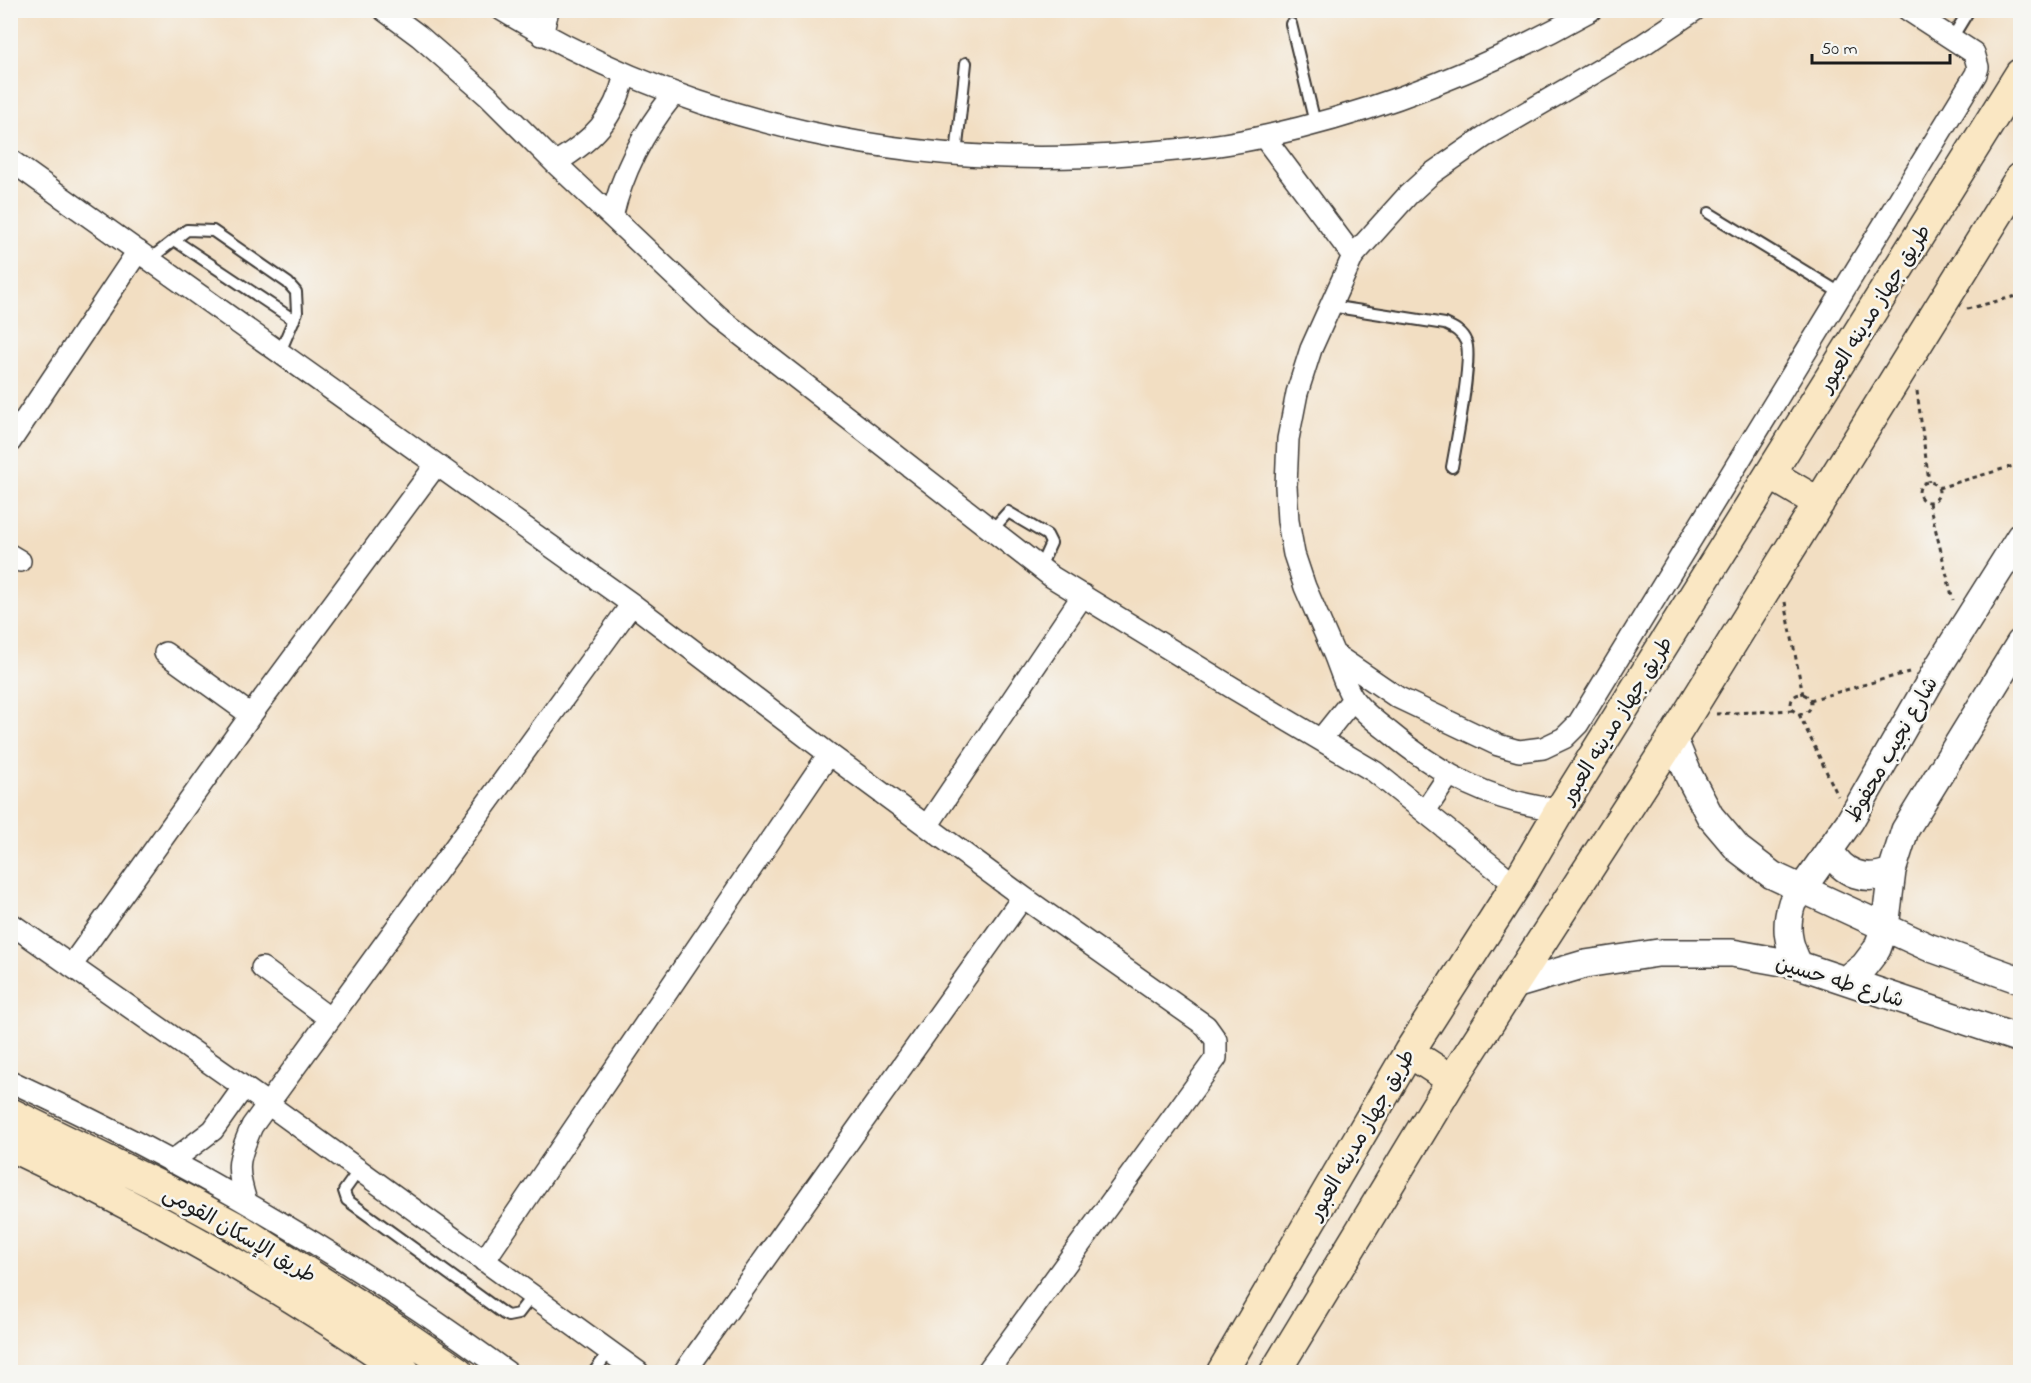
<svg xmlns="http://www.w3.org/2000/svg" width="2031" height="1383" font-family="'Indie Flower','Playpen Sans Arabic',sans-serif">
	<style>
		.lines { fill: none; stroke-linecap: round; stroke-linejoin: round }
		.service-casing { stroke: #3c3935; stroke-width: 14 }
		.minor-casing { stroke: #3c3935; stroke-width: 24 }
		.tertiary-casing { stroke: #3c3935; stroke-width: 30 }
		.secondary-casing { stroke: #3c3935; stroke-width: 33 }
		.path { stroke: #3c3935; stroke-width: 3; stroke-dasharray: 4.5 4.5; stroke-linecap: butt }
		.service { stroke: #fff; stroke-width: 10 }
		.minor { stroke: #fff; stroke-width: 21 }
		.tertiary { stroke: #fff; stroke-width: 27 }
		.secondary { stroke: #fae7c3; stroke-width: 30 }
		.labels { text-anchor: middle; stroke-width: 5; stroke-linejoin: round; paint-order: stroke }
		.street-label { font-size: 21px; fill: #1c1c1c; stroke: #f6f6f2 }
	</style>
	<rect width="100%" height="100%" fill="#f6f6f2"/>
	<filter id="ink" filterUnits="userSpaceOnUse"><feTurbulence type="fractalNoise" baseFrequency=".0167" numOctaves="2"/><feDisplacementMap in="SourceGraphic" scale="12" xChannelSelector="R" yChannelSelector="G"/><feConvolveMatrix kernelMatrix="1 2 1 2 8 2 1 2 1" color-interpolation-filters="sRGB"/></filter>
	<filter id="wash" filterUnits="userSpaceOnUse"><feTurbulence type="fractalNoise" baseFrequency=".008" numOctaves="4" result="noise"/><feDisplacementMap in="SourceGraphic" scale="24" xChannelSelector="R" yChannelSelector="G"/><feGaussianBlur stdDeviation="1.35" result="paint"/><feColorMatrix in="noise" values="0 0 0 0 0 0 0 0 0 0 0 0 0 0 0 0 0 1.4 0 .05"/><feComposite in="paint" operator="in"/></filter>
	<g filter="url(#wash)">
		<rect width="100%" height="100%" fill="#f2dec2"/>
	</g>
	<g filter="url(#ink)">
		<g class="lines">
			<g class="service-casing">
				<path id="service" d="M1291,24L1315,123
					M1952,38L1969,10
					M956,155L966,63
					M1709,213L1842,294
					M174,240L294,320
					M150,259L187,230L213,231L288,283L296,292L297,312L280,352
					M1330,306L1445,324C1454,328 1462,332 1466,342C1473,357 1456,445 1452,467
					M992,530L1008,512L1047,535L1051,543L1040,567
					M359,1170L344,1191L347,1200L504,1314L508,1316L518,1314L532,1296
					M594,1372L609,1352"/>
			</g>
			<g class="minor-casing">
				<path id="minor" d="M384,10L419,36L488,96L555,163L718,317L1052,577L1233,688L1375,772L1516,885
					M502,10C693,126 918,173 1140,153C1182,150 1225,146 1266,136C1380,111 1488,68 1591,10
					M1695,10L1644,44L1484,137L1431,174L1408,195L1353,256L1311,349L1297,393L1288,439L1286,486L1288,521L1294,554L1305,587L1334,654L1397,697L1498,745L1519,751L1543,748L1564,738L1578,724L1976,74L1978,67L1974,53L1908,10
					M542,35L548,10
					M1264,137L1353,256
					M10,160L632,604L829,754L1023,897L1206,1026L1216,1040V1058L987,1372
					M555,163C593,140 614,119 625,75
					M612,217C623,170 643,132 673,95
					M10,442L138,251
					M10,555L20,561
					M165,653L251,715
					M1334,654C1340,668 1345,688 1354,700C1363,712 1376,722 1388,731C1440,775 1492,802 1560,810
					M1321,739L1353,699
					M1425,811L1449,775
					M927,826L1083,595
					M10,923L268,1104L638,1372
					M71,966L251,715L436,465
					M262,968L329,1018
					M10,1081C185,1161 352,1259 507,1372
					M171,1162L213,1130L243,1088
					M246,1201C235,1168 238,1158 252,1126L632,604
					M484,1261L829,754
					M684,1372L1023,897"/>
			</g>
			<g class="tertiary-casing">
				<path id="tertiary" d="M1673,738L1689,776L1710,816L1738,849L1772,875L1928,947L2020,980
					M1830,850C1842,874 1866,883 1892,871
					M1799,965C1787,943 1785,926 1792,903L1850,821L1940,664L2020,537
					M1846,980L1864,966L1877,949L1885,927L1892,871L1905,830L2020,643
					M1514,985L1585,964L1658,953H1732L1799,965L2020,1039"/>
			</g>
			<g class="secondary-casing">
				<path id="secondary" d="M1770,474L1819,503
					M1409,1052L1452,1080
					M10,1113L169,1191L239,1229L398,1331L458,1372
					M10,1146C148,1211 281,1285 405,1372
					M1222,1372L1409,1052L1516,885L1560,810L2020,74
					M1275,1372L1452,1080L1673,738L2020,178"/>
			</g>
			<path class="path" d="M1967,309L2020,295
				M1917,391L1929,482
				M1919 492a10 10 0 1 1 20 0a10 10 0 1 1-20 0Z
				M1938,488L2020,464
				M1929,503L1953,600
				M1785,602L1803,695
				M1791 704a10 10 0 1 1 20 0a10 10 0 1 1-20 0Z
				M1810,700L1909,672
				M1716,714L1793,710
				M1799,714L1838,796"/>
			<use href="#service" class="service"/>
			<use href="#minor" class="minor"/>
			<use href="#tertiary" class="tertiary"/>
			<use href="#secondary" class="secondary"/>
		</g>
	</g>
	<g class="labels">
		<g class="street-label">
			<text transform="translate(1874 308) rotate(-58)" y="7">طريق جهاز مدينه العبور</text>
			<text transform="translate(1616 720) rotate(-58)" y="7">طريق جهاز مدينه العبور</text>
			<text transform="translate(1891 749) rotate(-60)" y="7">شارع نجيب محفوظ</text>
			<text transform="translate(1840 981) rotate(17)" y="7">شارع طه حسين</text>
			<text transform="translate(1361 1134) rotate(-60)" y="7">طريق جهاز مدينه العبور</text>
			<text transform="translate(240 1234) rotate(30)" y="7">طريق الإسكان القومى</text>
		</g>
	</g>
	<rect width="2031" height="1383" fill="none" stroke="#f6f6f2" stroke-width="36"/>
	<path d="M1812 54v9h138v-9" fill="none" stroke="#1c1c1c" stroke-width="3"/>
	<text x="1821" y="54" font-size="18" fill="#1c1c1c" stroke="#f6f6f2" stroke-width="4.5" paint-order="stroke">50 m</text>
</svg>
